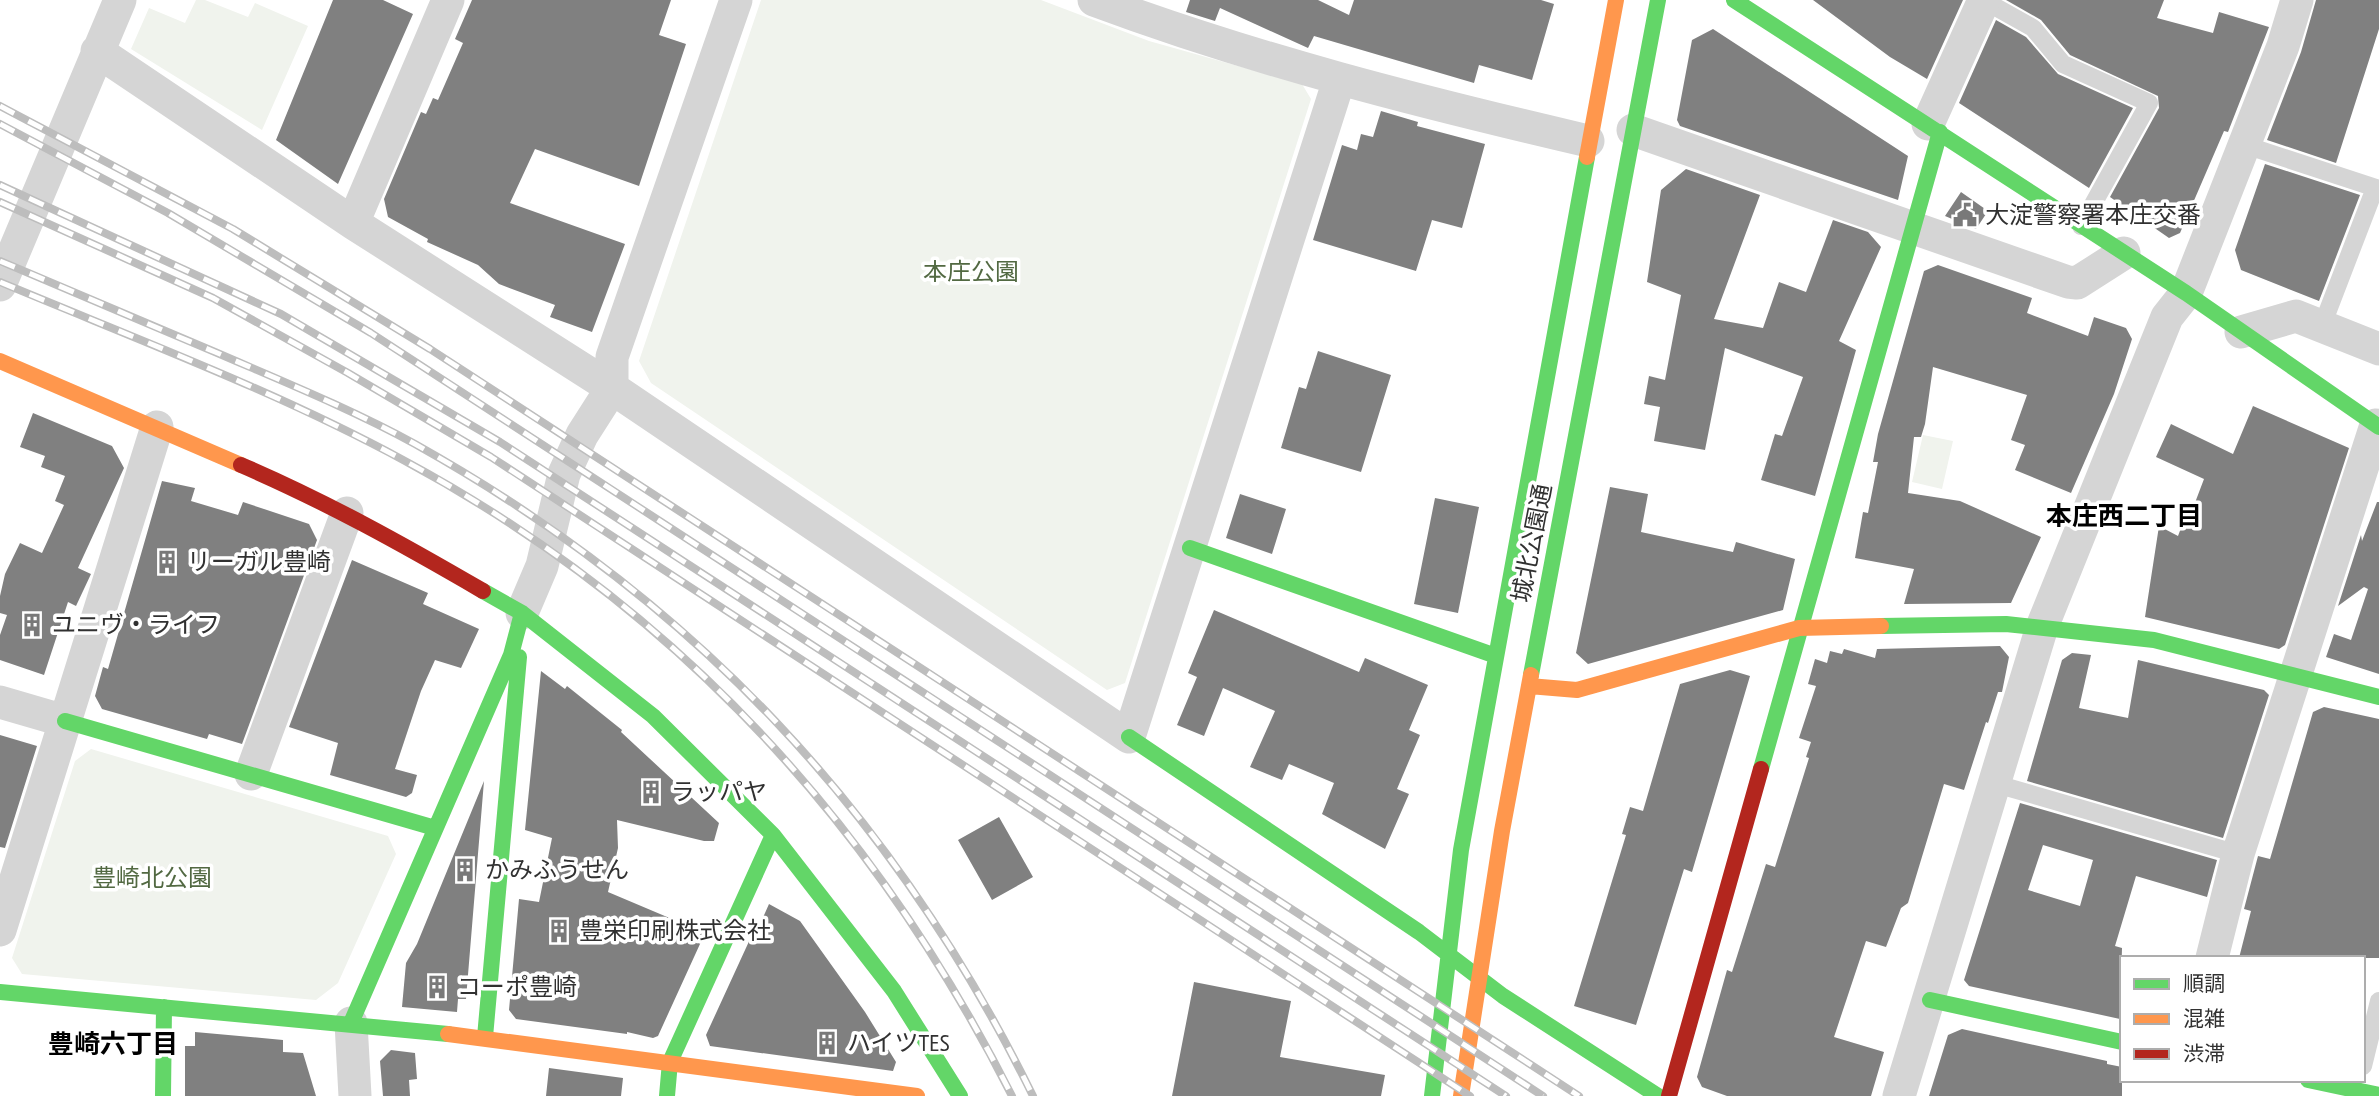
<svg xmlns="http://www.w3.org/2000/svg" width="2379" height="1096" font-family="'PT Sans Narrow','Noto Sans JP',sans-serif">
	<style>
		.green { fill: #f0f3ed }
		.building { fill: #808080; fill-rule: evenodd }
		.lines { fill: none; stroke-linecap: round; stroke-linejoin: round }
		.lane { stroke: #d5d5d5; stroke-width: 18 }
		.street { stroke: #d5d5d5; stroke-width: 33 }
		.fast { stroke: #63d668; stroke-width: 16 }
		.slow { stroke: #ff974d; stroke-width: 16 }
		.jam { stroke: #b3261e; stroke-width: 16 }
		.rail-casing { stroke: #bdbdbd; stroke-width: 8 }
		.rail { stroke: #fff; stroke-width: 5; stroke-dasharray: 16; stroke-linecap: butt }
		.labels { text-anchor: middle; stroke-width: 7; stroke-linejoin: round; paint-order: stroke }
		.poi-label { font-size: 24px; fill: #313131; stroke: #fff; text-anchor: start }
		.park-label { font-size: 24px; fill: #526942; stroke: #fff }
		.street-label { font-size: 24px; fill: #313131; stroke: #fff }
		.neighbourhood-label { font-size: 26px; font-weight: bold; fill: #000; stroke: #fff }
	</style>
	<rect width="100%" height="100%" fill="#fff"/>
	<path class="green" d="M196,0H205L248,17L255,3L308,26L262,130L131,49L149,8L185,23Z
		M761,0H1041L1149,41L1302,84L1311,99L1125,683L1107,690L651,383L639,361Z
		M1923,435L1953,441L1942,489L1912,482Z
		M91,749L388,836L396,854L338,983L316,1000L22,974L12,958L75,761Z"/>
	<path class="building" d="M333,0H383L413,14L338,184L276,140Z
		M472,0H671L659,35L686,44L639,186L535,149L510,203L625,244L592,332L550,317L555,305L499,284L478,265L427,242L428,239L388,217L384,199L421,112L426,114L433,98L438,100L463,43L455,39Z
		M1190,0H1318L1349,15L1354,0H1541L1554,4L1532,80L1479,65L1474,83L1314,36L1308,48L1220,8L1215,21L1186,12Z
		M1813,0H1963L1927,79L1890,57Z
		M2006,0H2164L2157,18L2213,33L2219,12L2269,27L2228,132L2224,131L2180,233L2169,238L2110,197L2159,108L2158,96L2070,55L2041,20Z
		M2316,0H2379V29L2336,163L2267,140L2301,52Z
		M1996,20L2026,37L2058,74L2133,108L2089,188L1959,103Z
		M1713,29L1908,156L1898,200L1680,126L1677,120L1692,40Z
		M1381,111L1418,122L1417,126L1485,144L1462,228L1432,220L1416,271L1313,240L1342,145L1357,150L1361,134L1373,137Z
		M2265,164L2360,195L2319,301L2241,270L2235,250Z
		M1686,169L1760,195L1714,319L1763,328L1779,282L1806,292L1833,220L1868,232L1881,247L1839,341L1856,350L1815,496L1761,480L1775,434L1782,436L1803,377L1725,348L1705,450L1654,441L1660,407L1644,404L1649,376L1665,380L1681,295L1647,282L1661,190Z
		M1961,192L1988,211L1976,229L1945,216Z
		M1938,265L2032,298L2027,313L2088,336L2094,317L2126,328L2132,339L2114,394L2071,493L2015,470L2025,445L2011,440L2027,395L1933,367L1925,424L1921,437H1914L1908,493L1960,501L2041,537L2011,603L1904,604L1914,569L1855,558L1863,512L1868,513L1878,462H1873L1878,434L1924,271Z
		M1318,351L1391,375L1361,472L1281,448L1299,387L1306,389Z
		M2253,406L2349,448L2285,645L2279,649L2145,617L2159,526L2178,536L2181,528L2185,529L2204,479L2156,457L2171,424L2233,454Z
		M33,413L112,446L124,468L78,568L91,574L76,606L68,602L44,675L0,660V635L7,615L0,613V596L5,574L20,543L42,553L64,505L55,501L65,476L41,467L45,456L20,447Z
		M162,481L195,488L191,501L238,515L243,502L309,524L317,540L242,744L209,734L207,739L102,709L95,696L103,667L108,669Z
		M1610,487L1648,494L1641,532L1733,552L1736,542L1795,559L1783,610L1588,664L1576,653Z
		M1240,494L1286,509L1272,554L1226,538Z
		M1435,498L1479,507L1458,613L1414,604Z
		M2377,502H2379V674L2326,657L2334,634L2351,640L2368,589L2364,587L2338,606L2361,535L2362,541Z
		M352,560L428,593L423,604L479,629L461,668L435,660L421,691L395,769L417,775L412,793L406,797L330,775L338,743L289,727Z
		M1214,610L1359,672L1365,658L1428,685L1409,730L1420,735L1397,789L1409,794L1385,849L1322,814L1334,783L1289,764L1282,780L1250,767L1275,711L1223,688L1204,736L1177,725L1197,677L1188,673Z
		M2000,646L2009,657L2002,692H1998L1988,723L1986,722L1964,790L1944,784L1908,903L1901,908L1886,947L1866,941L1834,1037L1884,1052L1871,1096H1727L1702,1087L1697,1077L1727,970L1732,972L1766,864L1775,867L1809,758L1806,757L1811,742L1799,738L1816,686L1808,684L1815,659L1827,663L1830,651L1842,654L1844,649L1875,658L1877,649Z
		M2072,653L2091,655L2079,708L2128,718L2138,660L2264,690L2269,695L2223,838L2027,781L2062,660Z
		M1730,670L1750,676L1692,872L1684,869L1636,1025L1574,1006L1626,835L1622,834L1630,807L1643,811L1680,684Z
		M541,671L565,689L567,686L622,730L621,732L719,823L714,841H704L617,820L618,848L608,892L705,933L658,1036L653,1038L627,1032V1034L516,1019L509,1010L519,899L539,902L552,838L525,830Z
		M2324,707L2379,719V958H2239L2251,911L2244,909L2258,856L2270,859L2313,712Z
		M0,735L37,746L5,848L0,847Z
		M484,781L466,999H458L457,1012L402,1007L406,963L417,944Z
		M2020,803L2217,860L2207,897L2136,876L2115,946L2122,948L2120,1019L1969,986L1964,980ZM2043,845L2093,860L2080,906L2028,890Z
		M999,817L1033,877L992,900L958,840Z
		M769,904L800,921L865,1012L896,1062L893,1071L710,1046L706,1035L751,937L754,938Z
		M1194,982L1291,1001L1280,1057L1385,1075L1381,1096H1172Z
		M1962,1029L2107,1061V1064L2122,1067V1096H1929L1948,1035Z
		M195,1032L283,1040V1052L303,1053L316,1096H185V1046H195Z
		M391,1050L415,1053L417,1079L409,1080L410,1096H383L380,1061Z
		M549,1068L623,1078L621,1096H546Z"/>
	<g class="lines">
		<path class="lane" d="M1983,0L2033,28L2063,64L2149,103L2081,226
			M2245,145L2379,189
			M2322,326L2375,188
			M1996,784L2238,854
			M2363,1066L2379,1001"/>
		<path class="street" d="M1094,0C1255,60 1421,102 1588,141
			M97,51L353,223L612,388L1129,737L1339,80
			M1928,124L1984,0
			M1633,130L2068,282L2077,283L2124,253
			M353,223L448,0
			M0,285L120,0
			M2241,332L2296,316L2379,349
			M522,613L542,566L564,474L582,435L612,388V357L736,0
			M0,702L65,721
			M251,774L347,513
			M0,930L157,427
			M2212,958L2238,854L2376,425
			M351,1023L355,1096
			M1899,1096L2042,627L2167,317L2186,293L2283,46L2297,0"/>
		<path class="fast" d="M1734,0L2186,293L2379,427
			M1190,548L1496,656
			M483,591L522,613L653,716L773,835L894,991L960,1096
			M1881,626L2006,624L2154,640L2379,697
			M1531,675L1658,0
			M65,721L435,828
			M1129,737L1419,932L1503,996L1658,1096
			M1761,769L1940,132
			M0,992L448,1034
			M1930,1000L2122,1042
			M351,1023L511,655L522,613
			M485,1037L519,657
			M2308,1080L2379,1095
			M163,1096L164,1007
			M667,1096L670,1062L773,835
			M1432,1096L1461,850L1587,157"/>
		<path class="slow" d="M1587,157L1616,0
			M0,361L241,465
			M1529,686L1577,690L1799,628L1881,626
			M448,1034L917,1096
			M1461,1096L1502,831L1531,675"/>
		<path class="jam" d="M241,465C325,501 404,545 483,591
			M1669,1096L1761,769"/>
		<g class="rail-casing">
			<path id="rail" d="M0,106L233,229L430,349L1579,1096
				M0,124L168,213L371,333L1543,1096
				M0,185L281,314L500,442L1506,1096
				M0,202L213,298L348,373L491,457L1470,1096
				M0,261C72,291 143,322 215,352C282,381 351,409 415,444C692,599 893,811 1033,1096
				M0,282C136,339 276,391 405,461C676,607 874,823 1012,1096"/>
		</g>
		<use href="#rail" class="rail"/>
	</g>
	<defs>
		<g id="civic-bare" transform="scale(1.89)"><path d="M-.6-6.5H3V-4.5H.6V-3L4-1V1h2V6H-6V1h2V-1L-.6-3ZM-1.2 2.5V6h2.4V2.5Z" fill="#797979" stroke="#fff" stroke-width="2.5" paint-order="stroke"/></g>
		<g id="building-bare" transform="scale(1.89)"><path d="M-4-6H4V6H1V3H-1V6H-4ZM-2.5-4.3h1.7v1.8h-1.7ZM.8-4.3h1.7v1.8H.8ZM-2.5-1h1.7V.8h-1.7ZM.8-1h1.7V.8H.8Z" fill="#797979" stroke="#fff" stroke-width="2.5" paint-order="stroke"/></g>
	</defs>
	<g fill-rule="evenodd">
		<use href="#civic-bare" x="1965" y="215"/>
		<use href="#building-bare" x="167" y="562"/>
		<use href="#building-bare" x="32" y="625"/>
		<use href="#building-bare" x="651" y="792"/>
		<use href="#building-bare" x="465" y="870"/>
		<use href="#building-bare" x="559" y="931"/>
		<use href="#building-bare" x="437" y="987"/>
		<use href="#building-bare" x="827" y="1043"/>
	</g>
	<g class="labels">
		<g class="poi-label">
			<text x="1985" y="223">大淀警察署本庄交番</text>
			<text x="187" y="570">リーガル豊崎</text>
			<text x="52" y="633">ユニヴ・ライフ</text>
			<text x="671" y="800">ラッパヤ</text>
			<text x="485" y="878">かみふうせん</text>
			<text x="579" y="939">豊栄印刷株式会社</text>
			<text x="457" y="995">コーポ豊崎</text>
			<text x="847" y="1051">ハイツTES</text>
		</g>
		<g class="park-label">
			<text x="971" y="280">本庄公園</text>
			<text x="152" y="886">豊崎北公園</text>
		</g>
		<g class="street-label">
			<text transform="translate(1532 543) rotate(-79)" y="8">城北公園通</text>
		</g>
		<g class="neighbourhood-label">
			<text x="2124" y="525">本庄西二丁目</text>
			<text x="113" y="1053">豊崎六丁目</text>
		</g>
	</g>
	<rect x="2120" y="956" width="245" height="126" fill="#ffffff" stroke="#adadad" stroke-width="2"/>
	<rect x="2134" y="979" width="35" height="10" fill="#63d668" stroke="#adadad" stroke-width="2"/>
	<text x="2183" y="991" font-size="21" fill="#313131">順調</text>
	<rect x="2134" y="1014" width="35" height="10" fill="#ff974d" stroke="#adadad" stroke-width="2"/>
	<text x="2183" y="1026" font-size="21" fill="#313131">混雑</text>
	<rect x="2134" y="1049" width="35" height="10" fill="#b3261e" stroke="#adadad" stroke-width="2"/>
	<text x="2183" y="1061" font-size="21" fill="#313131">渋滞</text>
</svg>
